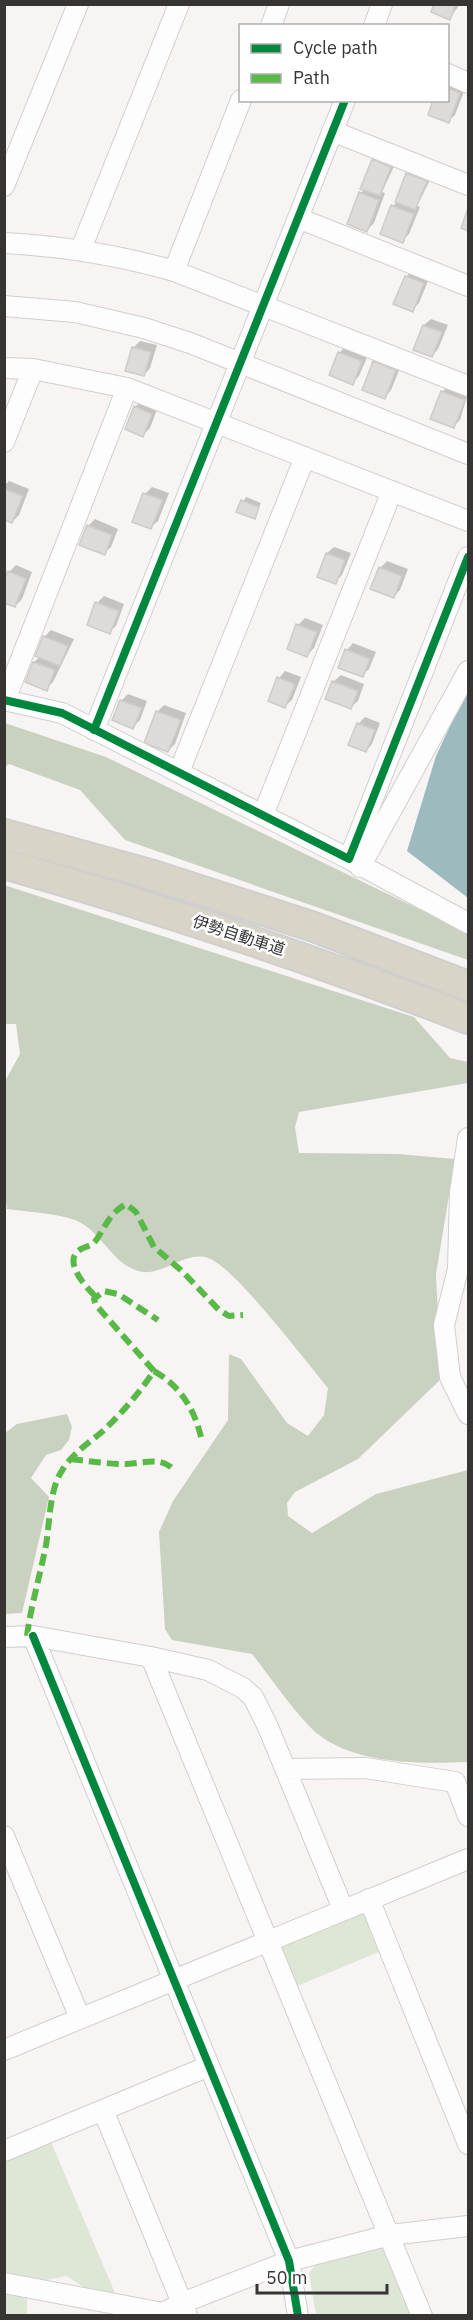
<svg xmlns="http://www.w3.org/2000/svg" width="473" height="2320" font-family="'IBM Plex Sans','Noto Sans JP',sans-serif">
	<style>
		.green { fill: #dee6d6 }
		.forest { fill: #c9d2c0 }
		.water { fill: #9dbbbf }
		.shadow { fill: #0003 }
		.building { fill: #dddad9; stroke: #cecccb; stroke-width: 1.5 }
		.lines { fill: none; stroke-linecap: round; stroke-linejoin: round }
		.minor-casing { stroke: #d1cfce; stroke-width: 22 }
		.highway-casing { stroke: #d0cfce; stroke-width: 32 }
		.minor { stroke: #fefdfd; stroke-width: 20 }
		.highway { stroke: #d8d4c7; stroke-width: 28 }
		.quiet { stroke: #58b947; stroke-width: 6; stroke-dasharray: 12 6; stroke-linecap: butt }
		.cycleway-casing { stroke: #fff; stroke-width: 11 }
		.cycleway { stroke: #00873e; stroke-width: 8 }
		.labels { text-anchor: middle; stroke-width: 5; stroke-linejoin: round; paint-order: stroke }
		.street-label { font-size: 16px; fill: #373534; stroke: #fff }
	</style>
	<rect width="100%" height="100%" fill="#f7f4f3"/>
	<path class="green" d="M359,1911L368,1916L381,1951L297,1986L281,1949L284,1942Z
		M51,2142L115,2293L85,2288L67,2276L31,2283L5,2279L4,2161Z
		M378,2246L388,2250L414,2315H316L309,2273L319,2261Z
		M5,2288L27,2293V2315L5,2316Z"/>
	<path class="forest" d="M5,723L106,757L468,933V960L125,840L80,790L9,764L5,767Z
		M4,885L414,1017L450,1058L468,1062V1083L299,1112L295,1127L299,1153L398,1154L455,1159L436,1274L441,1379L358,1459L295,1492L287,1503L288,1516L312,1533L376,1494L468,1470V1762C419,1764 347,1765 310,1727C289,1705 271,1678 252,1654L172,1640L165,1629L159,1532L173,1501L228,1420L229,1354L241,1359L287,1423L308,1436L324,1415L328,1388C307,1363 234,1266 208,1258C184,1250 162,1278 138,1271C110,1262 102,1231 75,1220C55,1213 28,1212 7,1209L4,1186L5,1081L20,1054L16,1024H5Z
		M67,1414L72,1427L69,1440L61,1450L46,1455L31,1478L49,1497L22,1613L5,1614V1433L17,1424Z"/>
	<path class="water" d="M468,688V898L407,851L436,756Z"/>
	<path class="shadow" d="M436,4H460L450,18Z
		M448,79L466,86L455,115L448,121Z
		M380,153L397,160L382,192L385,193L374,223L367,230L361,193L365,189L373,160Z
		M415,167L433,174L417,206L420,207L409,234L402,241L393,206L397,202L408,174Z
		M413,270L430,276L419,303L412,310L406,277Z
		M431,319L448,325L438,349L432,356L415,349L424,325Z
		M140,341L157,345L150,368L144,375L133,348Z
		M346,346L368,355L359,376L352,383L339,353Z
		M382,355L402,363L391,390L385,397L364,389L375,362Z
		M449,385L468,393L460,420L453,427L442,392Z
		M142,400L158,407L150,428L143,435L135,407Z
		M9,481L29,489L19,515L12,522L4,519V486Z
		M152,487L169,493L158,521L151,527L134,521L145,494Z
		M246,497L261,503L254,517L238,511Z
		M95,519L118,529L111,547L104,553L88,526Z
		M334,547L351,553L342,575L335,582L319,576L327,553Z
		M387,561L408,569L400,590L393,597L380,568Z
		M16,565L32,572L22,599L15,606L9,572Z
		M104,596L124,604L116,626L109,632L97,603Z
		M305,618L323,625L314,648L307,655L298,625Z
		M51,630L74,639L53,682L46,689L27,682L34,662L41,656L44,637Z
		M353,643L376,652L369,669L362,675L347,650Z
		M285,671L301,677L292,700L285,706L279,678Z
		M341,675L364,684L358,701L351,707L327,698L334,681Z
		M128,694L147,701L140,720L133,727L121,701Z
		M164,705L186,713L175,744L168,751L157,712Z
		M365,717L380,723L372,744L366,751L358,724Z"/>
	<path class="building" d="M434,4H456L450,20L431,12Z
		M448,88L460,93L449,123L428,115L433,100H448Z
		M372,159L391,167L380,196L360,189Z
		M406,173L427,181L415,210L395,202Z
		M359,192L379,200L367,232L347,224Z
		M391,205L414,214L403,243L380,234Z
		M468,208V231L461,228Z
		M405,276L424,283L413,312L393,304Z
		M423,325L442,332L432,357L413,350Z
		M132,347L151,352L144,376L125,371Z
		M338,352L362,361L353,385L329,375Z
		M373,361L396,370L385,399L362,390Z
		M441,391L465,400L454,428L430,419Z
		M134,406L152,414L143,437L125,429Z
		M4,489L23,496L12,523L4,520Z
		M143,493L163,500L151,529L132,522Z
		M241,500L259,507L255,519L236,512Z
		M87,525L112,535L105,555L79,545Z
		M326,553L345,560L336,584L317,577Z
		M379,567L402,576L394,598L370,589Z
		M8,571L26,579L15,607L4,603V579Z
		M95,602L119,611L110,634L87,625Z
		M296,624L317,632L307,657L287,649Z
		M43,636L68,646L60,666L35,656Z
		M345,649L370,659L363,677L338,668Z
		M33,662L55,670L47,691L25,682Z
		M277,677L295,684L285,708L268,701Z
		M332,681L358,691L351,709L325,699Z
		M120,700L142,708L133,729L112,720Z
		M156,711L181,720L168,752L144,743Z
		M357,723L375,730L366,752L348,745Z"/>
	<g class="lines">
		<g class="minor-casing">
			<path id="minor" d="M271,26L279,4
				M374,26L382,4
				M448,74L468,83
				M332,131L468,185
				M4,186L78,4
				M298,218L468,286
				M4,243C63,246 118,255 174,271L468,386
				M81,249L179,4
				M174,271L241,100
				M4,306L75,312L144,328L190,343L468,454
				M4,368L33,369L127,388L468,521
				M4,442L33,369
				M4,700L62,713L349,859L468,557
				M5,700L127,388
				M94,730L345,100
				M179,772L305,457
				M263,815L392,491
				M349,859L468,923
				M360,867L468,671
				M468,1138L460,1193L458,1269L444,1325L450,1377L468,1414
				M33,1636L289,2261L298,2316
				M4,1637L33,1636L151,1657L208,1670L243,1688L253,1697L268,1727L343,1909
				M151,1657L422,2316
				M285,1769L365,1768L455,1782L468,1816
				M4,1836L80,2018
				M369,1899L468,2144
				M4,2050L468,1859
				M103,2110L209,2066
				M4,2151L103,2110L182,2303L289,2261L390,2235L468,2226
				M4,2283L163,2313L182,2303L187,2315"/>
		</g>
		<g class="highway-casing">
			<path id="highway" d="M4,834L153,875L314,927L468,986
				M4,864C162,909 316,960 468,1019"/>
		</g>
		<use href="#minor" class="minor"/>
		<use href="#highway" class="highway"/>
		<path class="quiet" d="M95,1296C86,1287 61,1260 81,1249C87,1246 92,1246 97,1239C106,1225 110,1213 126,1204L136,1212L154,1247L183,1272L219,1310L229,1316L243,1315
			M154,1371L96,1305L94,1299L104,1291L118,1294L158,1320
			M71,1459C89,1461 107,1464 125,1464C141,1464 159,1456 172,1468
			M27,1636C31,1605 40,1576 46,1545C50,1522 49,1489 63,1469C73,1453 89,1443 103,1431C122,1413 140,1392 154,1371C180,1386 194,1408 201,1437"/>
		<g class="cycleway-casing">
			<path id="cycleway" d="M4,700L62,713L349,859L468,557
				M94,730L345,100
				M33,1636L289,2261L298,2316"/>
		</g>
		<use href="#cycleway" class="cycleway"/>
	</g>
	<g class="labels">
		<g class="street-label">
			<text transform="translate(239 935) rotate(18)" y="6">伊勢自動車道</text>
		</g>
	</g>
	<rect width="473" height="2320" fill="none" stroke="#373534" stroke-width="12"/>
	<rect x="239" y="24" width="210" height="78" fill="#ffffff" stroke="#afaeae" stroke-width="1.5"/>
	<rect x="251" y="44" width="30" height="9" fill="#00873e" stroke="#afaeae" stroke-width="1.5"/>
	<text x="293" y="54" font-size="18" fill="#373534">Cycle path</text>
	<rect x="251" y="74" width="30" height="9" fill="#58b947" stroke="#afaeae" stroke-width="1.5"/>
	<text x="293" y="84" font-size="18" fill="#373534">Path</text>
	<path d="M257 2284v9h130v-9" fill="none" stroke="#373534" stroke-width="3"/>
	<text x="266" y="2284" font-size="18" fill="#373534" stroke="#ffffff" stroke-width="4.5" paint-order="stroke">50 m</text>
</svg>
